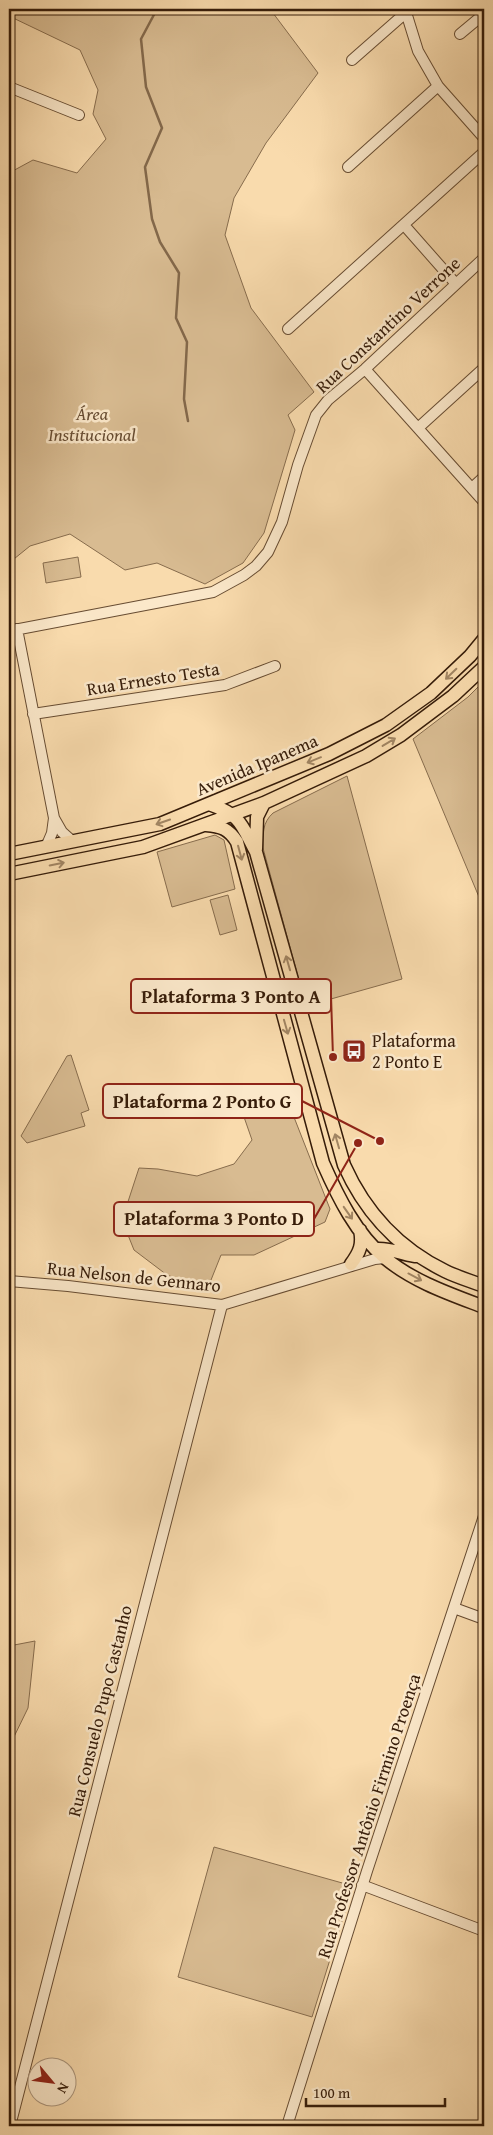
<svg xmlns="http://www.w3.org/2000/svg" width="493" height="2135" font-family="'Gentium Book Plus',serif">
	<style>
		.green { fill: #d8bb91; stroke: #876c4d }
		.lines { fill: none; stroke-linecap: round; stroke-linejoin: round }
		.stream { stroke: #83684a; stroke-width: 2.5 }
		.minor-casing { stroke: #674c32; stroke-width: 12 }
		.major-casing { stroke: #361c09; stroke-width: 15 }
		.minor { stroke: #fbe8ca; stroke-width: 10 }
		.major { stroke: #f9dbad; stroke-width: 12 }
		.oneway { stroke: #a18563 }
		.labels { text-anchor: middle; stroke-width: 5; stroke-linejoin: round; paint-order: stroke }
		.street-label { font-size: 18px; fill: #361c09; stroke: #fbe8ca }
		.park-label { font-size: 18px; font-style: italic; fill: #674c32; stroke: #fbe8ca }
		.poi-label { font-size: 18px; fill: #361c09; stroke: #fbe8ca; text-anchor: start }
		.leader { fill: none; stroke: #8f2418; stroke-width: 2 }
		.callout-dot { fill: #8f2418; stroke: #fbe8ca; stroke-width: 2 }
		.callout { fill: #fbe8ca; stroke: #8f2418; stroke-width: 2 }
		.callout-label { font-size: 19px; text-anchor: middle; font-weight: bold; fill: #361c09 }
	</style>
	<rect width="100%" height="100%" fill="#f9dbad"/>
	<filter id="stains"><feTurbulence type="fractalNoise" baseFrequency=".004" numOctaves="4"/><feColorMatrix values="0 0 0 0 .2 0 0 0 0 .09 0 0 0 0 .02 0 0 0 .5 -.17"/></filter>
	<radialGradient id="worn" r=".72"><stop offset=".6" stop-color="#630" stop-opacity="0"/><stop offset="1" stop-color="#630" stop-opacity=".3"/></radialGradient>
	<path class="green" d="M9,9H270L318,73L266,143L234,198L225,235L251,308L314,392L288,415L295,430L264,533L243,563L205,584L157,563L125,570L70,534L30,546L9,563V173L33,160L77,173L106,139L93,114L98,90L80,50L9,16Z
		M78,557L81,577L46,583L43,563Z
		M484,681V909L413,739L468,697Z
		M347,776L402,979L306,1006L263,848C263,834 262,823 273,813Z
		M215,835L224,840L235,889L172,907L157,852Z
		M228,895L237,930L220,935L210,900Z
		M71,1055L89,1110L81,1113L85,1126L27,1143L21,1136L67,1056Z
		M281,1084L330,1209L325,1222L254,1255H221L207,1290L167,1275L134,1250L122,1220L139,1168L158,1169L197,1176L234,1164L252,1140L236,1094Z
		M35,1641L28,1708L9,1747V1646Z
		M214,1847L353,1886L312,2017L178,1977Z"/>
	<g class="lines">
		<path class="stream" d="M157,9L141,39L146,87L162,128L145,167L152,219L160,242L179,273L176,318L187,342L184,399L188,421"/>
		<g class="minor-casing">
			<path id="minor" d="M405,9L418,51L438,86L484,138
				M460,34L484,14
				M352,60L410,9
				M9,87L79,115
				M348,167L438,86
				M404,225L456,284
				M288,329L484,152
				M365,369L484,502
				M418,428L484,368
				M472,488L484,477
				M17,629L54,818L52,833L46,847
				M9,631L213,592L244,575L256,566L268,552L282,522L298,465L316,415L328,400L365,369L484,258
				M33,714L225,685L275,666
				M54,818L62,832L72,841
				M9,1281L68,1286L222,1305L375,1259L385,1258
				M454,1608L484,1619
				M362,1885L484,1931
				M10,2126L222,1305
				M287,2126L367,1871L484,1516"/>
		</g>
		<g class="major-casing">
			<path id="major" d="M209,804C241,815 241,824 256,852L344,1165C365,1212 398,1248 445,1271C457,1277 471,1281 484,1286
				M206,825C221,826 229,829 237,842L323,1163C338,1197 356,1234 385,1258C414,1282 450,1294 484,1307
				M256,849L257,817L264,803
				M9,854L160,824L329,754L386,725L431,693L470,656L484,639
				M9,874L143,847L264,803L366,756L401,735L453,696L484,667
				M376,1249C393,1248 399,1254 415,1256
				M351,1264C360,1252 363,1244 360,1230"/>
		</g>
		<use href="#minor" class="minor"/>
		<use href="#major" class="major"/>
	</g>
	<defs><path id="oneway-shaft" d="M-6 0H5M1.5-3L5.5 0L1.5 3" fill="none" stroke-width="1.6" stroke-linecap="round" stroke-linejoin="round" transform="scale(1.25)"/></defs>
	<g class="oneway">
		<use href="#oneway-shaft" transform="translate(451 674) rotate(136)"/>
		<use href="#oneway-shaft" transform="translate(389 742) rotate(-31)"/>
		<use href="#oneway-shaft" transform="translate(314 760) rotate(158)"/>
		<use href="#oneway-shaft" transform="translate(163 822) rotate(161)"/>
		<use href="#oneway-shaft" transform="translate(240 853) rotate(75)"/>
		<use href="#oneway-shaft" transform="translate(57 864) rotate(-11)"/>
		<use href="#oneway-shaft" transform="translate(288 963) rotate(-106)"/>
		<use href="#oneway-shaft" transform="translate(286 1027) rotate(74)"/>
		<use href="#oneway-shaft" transform="translate(337 1141) rotate(-106)"/>
		<use href="#oneway-shaft" transform="translate(348 1213) rotate(55)"/>
		<use href="#oneway-shaft" transform="translate(415 1277) rotate(28)"/>
	</g>
	<defs>
		<g id="bus-square" transform="scale(1.25)"><rect x="-9" y="-9" width="18" height="18" rx="4" fill="#8f2418" stroke="#fbe8ca"/><path d="M-5-6H5V4H4V6H2V4H-2V6H-4V4H-5ZM-3.5-4V0h7V-4ZM-3.5 1.2v1.5H-2V1.2ZM2 1.2v1.5H3.5V1.2Z" fill="#fff"/></g>
	</defs>
	<g fill-rule="evenodd">
		<use href="#bus-square" x="354" y="1051"/>
	</g>
	<g class="labels">
		<g class="street-label">
			<text transform="translate(388 325) rotate(-43)" y="6">Rua Constantino Verrone</text>
			<text transform="translate(153 679) rotate(-9)" y="6">Rua Ernesto Testa</text>
			<text transform="translate(257 765) rotate(-23)" y="6">Avenida Ipanema</text>
			<text transform="translate(134 1277) rotate(6)" y="6">Rua Nelson de Gennaro</text>
			<text transform="translate(100 1711) rotate(-76)" y="6">Rua Consuelo Pupo Castanho</text>
			<text transform="translate(369 1816) rotate(-72)" y="6">Rua Professor Antônio Firmino Proença</text>
		</g>
		<g class="park-label">
			<text x="92" y="420">Área<tspan x="92" dy="21">Institucional</tspan></text>
		</g>
		<g class="poi-label">
			<text x="372" y="1047">Plataforma<tspan x="372" dy="21">2 Ponto E</tspan></text>
		</g>
	</g>
	<path class="leader" d="M333 1057L331 996M380 1141L302 1101M358 1143L314 1219"/>
	<g class="callout-dot">
		<circle cx="333" cy="1057" r="5"/>
		<circle cx="380" cy="1141" r="5"/>
		<circle cx="358" cy="1143" r="5"/>
	</g>
	<g class="callout">
		<rect x="131" y="979" width="200" height="34" rx="5"/>
		<rect x="103" y="1084" width="199" height="34" rx="5"/>
		<rect x="114" y="1202" width="200" height="34" rx="5"/>
	</g>
	<g class="callout-label">
		<text x="231" y="1003">Plataforma 3 Ponto A</text>
		<text x="202" y="1108">Plataforma 2 Ponto G</text>
		<text x="214" y="1225">Plataforma 3 Ponto D</text>
	</g>
	<rect width="493" height="2135" fill="none" stroke="#f9dbad" stroke-width="30"/>
	<rect x="10" y="10" width="473" height="2115" fill="none" stroke="#361c09" stroke-width="2.5"/>
	<rect x="15" y="15" width="463" height="2105" fill="none" stroke="#361c09"/>
	<g transform="translate(52 2082) rotate(119)"><circle r="24" fill="#fbe8ca" stroke="#ac967d"/>
	<path d="M0-4L9 19L0 12L-9 19Z" fill="#8f2418"/>
	<text y="-8" font-size="14" font-weight="bold" text-anchor="middle" fill="#361c09">N</text>
	</g>
	<path d="M306 2098v8h139v-8" fill="none" stroke="#361c09" stroke-width="2.5"/>
	<text x="313" y="2098" font-size="15" fill="#361c09" stroke="#fbe8ca" stroke-width="4" paint-order="stroke">100 m</text>
	<rect width="100%" height="100%" filter="url(#stains)"/>
	<rect width="100%" height="100%" fill="url(#worn)"/>
</svg>
